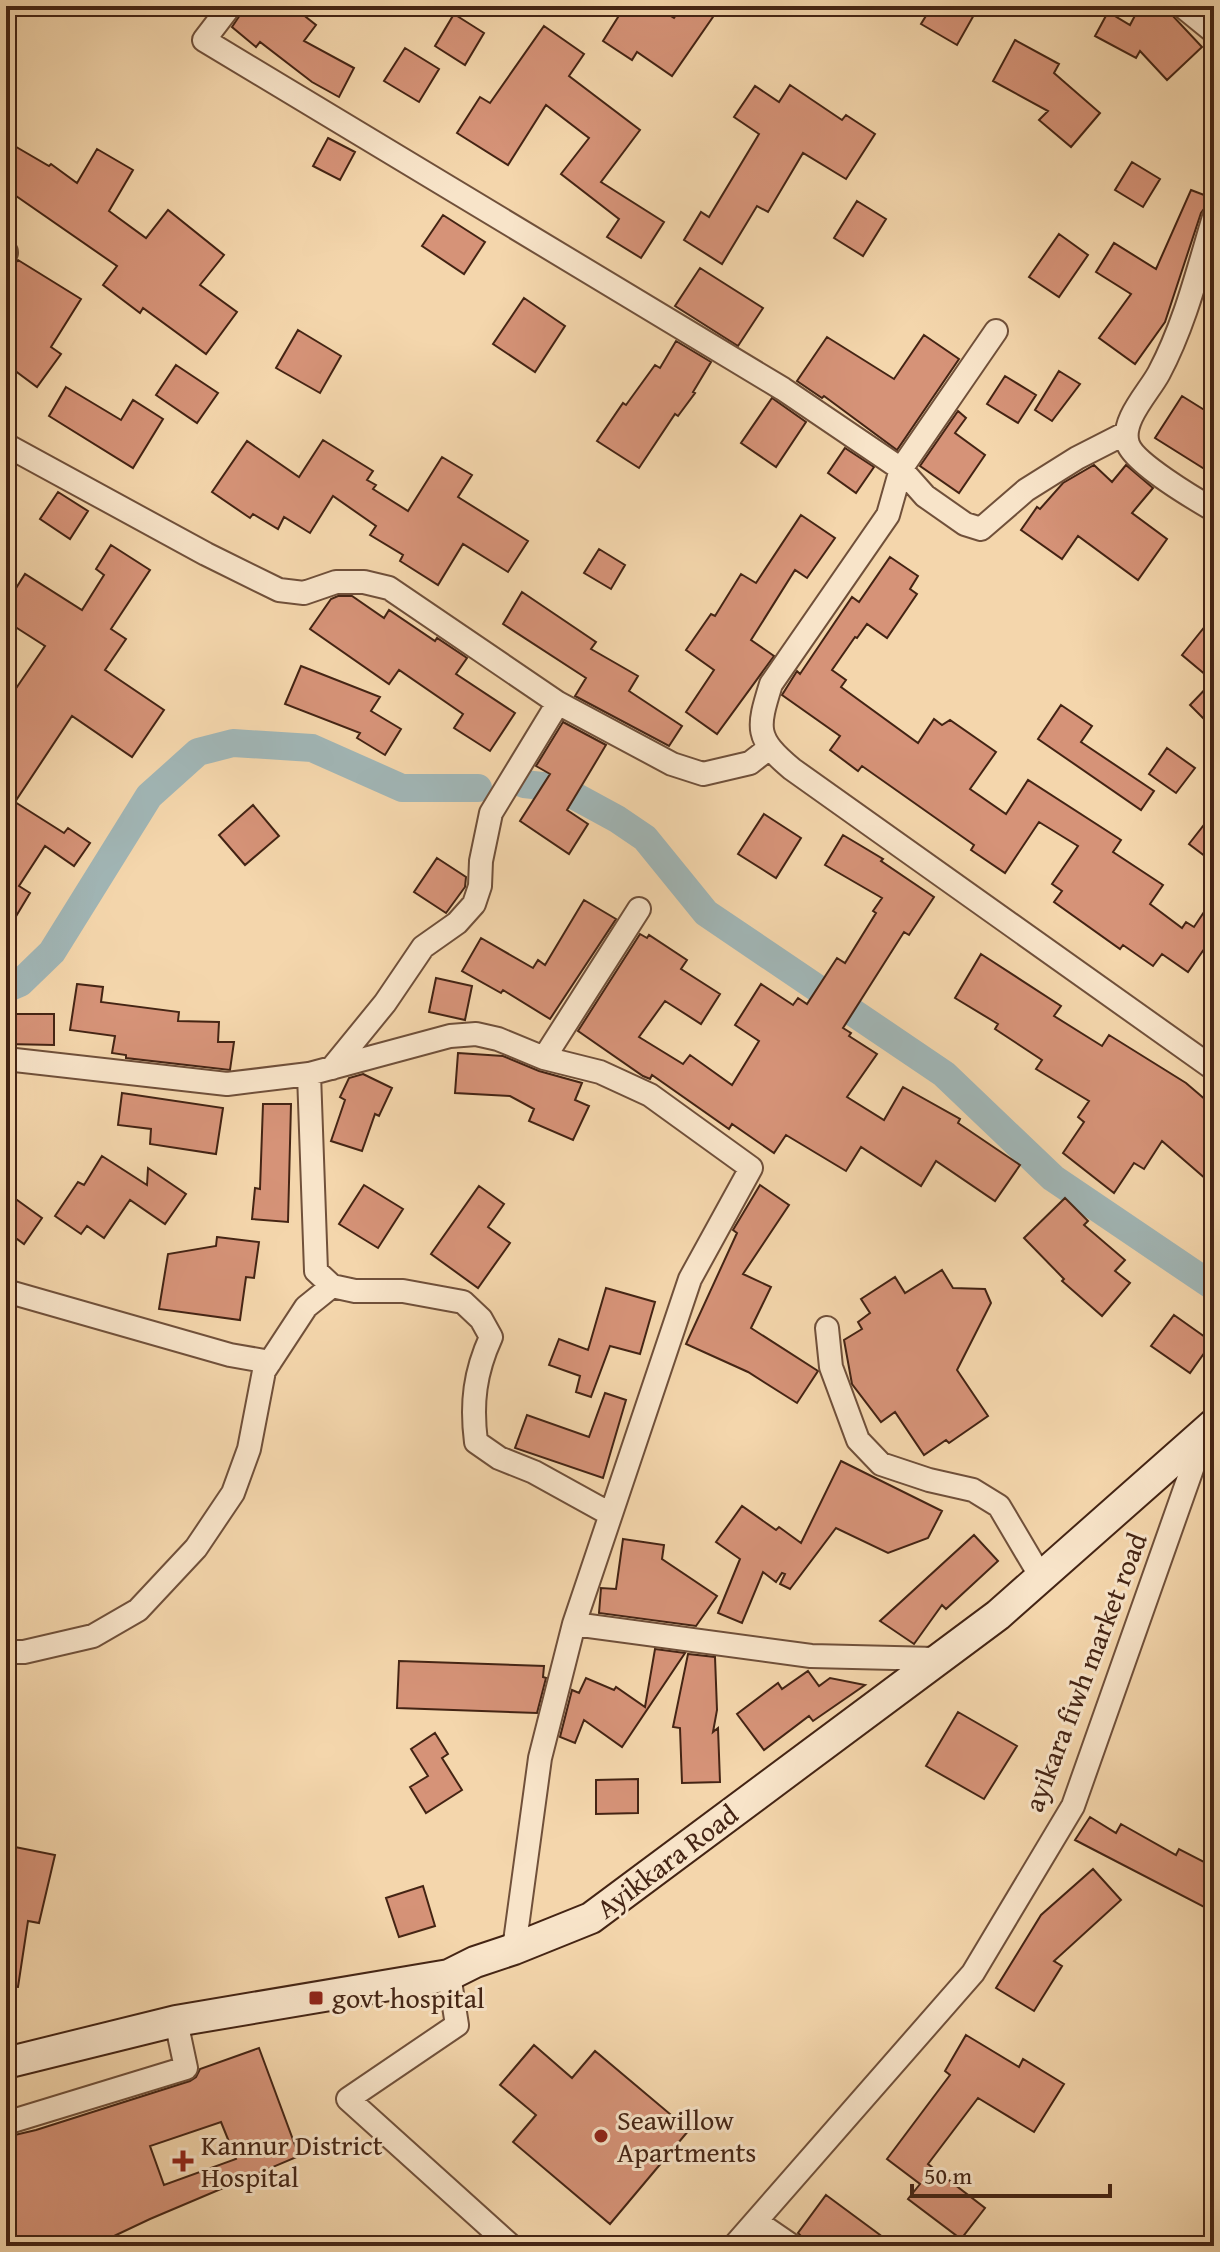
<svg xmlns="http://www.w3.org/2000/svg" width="1220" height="2252" font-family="'Gentium Book Plus',serif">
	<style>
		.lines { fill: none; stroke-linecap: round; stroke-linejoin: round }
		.canal { stroke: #a1b6b6; stroke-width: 28 }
		.building { fill: #d69378; stroke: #442414; stroke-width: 2; fill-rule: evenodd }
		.minor-casing { stroke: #70503a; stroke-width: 26 }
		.secondary-casing { stroke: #442414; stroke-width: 34 }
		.minor { stroke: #f8e4c9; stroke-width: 22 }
		.secondary { stroke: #f8e4c9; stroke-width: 30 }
		.poi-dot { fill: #8f2418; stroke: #f8e4c9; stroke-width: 3 }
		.labels { text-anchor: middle; stroke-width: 6; stroke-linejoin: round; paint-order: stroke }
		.street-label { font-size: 28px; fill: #442414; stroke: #f8e4c9 }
		.poi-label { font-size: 28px; fill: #442414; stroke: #f8e4c9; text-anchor: start }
	</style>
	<rect width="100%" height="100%" fill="#f4d6ac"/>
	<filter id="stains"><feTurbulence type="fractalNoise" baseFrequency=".0025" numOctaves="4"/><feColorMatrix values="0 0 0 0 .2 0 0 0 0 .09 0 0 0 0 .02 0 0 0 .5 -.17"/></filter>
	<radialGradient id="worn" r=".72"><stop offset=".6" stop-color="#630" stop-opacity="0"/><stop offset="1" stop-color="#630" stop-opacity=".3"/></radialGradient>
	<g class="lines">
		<path class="canal" d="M524,784L560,788L617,819L645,838L706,913L944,1074L1053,1178L1214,1287
			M6,989L20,983L52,952L149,796L198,752L233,743L312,748L402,788H478"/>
	</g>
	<path class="building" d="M246,6H292L316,25L304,41L354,68L339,97L312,82L260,42L256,47L232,27Z
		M625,6H654L674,18L682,6H703L715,14L672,76L637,52L632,60L603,41Z
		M932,6H979L957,45L921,24Z
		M1140,6H1156L1172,15L1202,47L1167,80L1140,51L1136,58L1095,36L1108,12L1130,25Z
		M454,14L484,33L465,65L435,46Z
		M544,26L584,54L569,76L640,130L601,182L664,222L641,258L607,237L619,219L561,174L589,138L546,105L508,165L457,133L480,97L490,103Z
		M1015,40L1059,64L1054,73L1100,113L1071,147L1039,120L1048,111L993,81Z
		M405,48L439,69L419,102L384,81Z
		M790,85L842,120L846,115L875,134L846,179L803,153L768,212L757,206L722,264L684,240L701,212L709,217L759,134L734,117L755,86L779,102Z
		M328,138L355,152L340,180L313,166Z
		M6,141L49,166L51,164L77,183L97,149L133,170L109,211L146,238L168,210L224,255L200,285L237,312L206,354L143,308L140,313L103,285L117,266L6,189Z
		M1132,162L1160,179L1143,207L1115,190Z
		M1191,190L1212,198L1201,213L1165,322L1135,364L1099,338L1131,294L1096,272L1114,243L1156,269Z
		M857,201L886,219L863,256L834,238Z
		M443,215L485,242L464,274L422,246Z
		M1059,234L1088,255L1059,297L1029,277Z
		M18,260L81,299L51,347L61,354L37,387L6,364V275Z
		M700,268L763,308L738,346L675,306Z
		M524,298L565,326L535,372L493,344Z
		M298,330L341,356L320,393L276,368Z
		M924,335L959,359L897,450L824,396L822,398L797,381L827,337L894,379Z
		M676,341L711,362L693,392L695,393L678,416L675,414L639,468L597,441L623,403L626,405L655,365L660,368Z
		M176,365L218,393L197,423L156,395Z
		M1059,371L1080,384L1052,421L1035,410Z
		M1005,376L1036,395L1018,423L987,404Z
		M66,387L121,420L133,400L163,419L133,468L49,416Z
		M1182,396L1214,416V475L1155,438Z
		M772,398L806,422L776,467L741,443Z
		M958,411L966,418L955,433L985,455L959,493L920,466Z
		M323,440L373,471L367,480L376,485L373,489L408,511L442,457L472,475L458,497L528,541L508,572L463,544L438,585L400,561L403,555L370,535L376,526L333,496L310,533L284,517L278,529L253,514L250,518L212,492L247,441L299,477Z
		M845,448L874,467L856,493L828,473Z
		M1094,465L1112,482L1126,465L1153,488L1132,513L1167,539L1138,580L1078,536L1062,559L1021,530L1037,507L1040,509L1063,483Z
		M58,492L88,511L70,539L40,519Z
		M801,515L835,538L807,578L795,570L751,640L774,656L717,734L686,712L714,670L686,650L711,614L715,616L741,574L756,583Z
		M111,545L150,570L111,629L126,639L105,670L164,710L132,757L72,716L15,802L64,833L68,828L90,843L74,866L45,846L19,886L30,893L6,933V703L45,646L6,621V604L25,574L82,610L104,575L96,569Z
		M599,549L625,565L611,589L584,573Z
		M890,557L918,576L910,589L917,594L887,638L867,624L857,638L855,637L832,670L846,680L841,687L918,743L934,719L942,725L950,720L996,752L970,789L1006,814L1028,780L1121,840L1113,852L1163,885L1150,904L1182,928L1186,922L1194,927L1214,897V935L1188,972L1162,954L1153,966L1123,945L1120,949L1054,902L1062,891L1052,884L1078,846L1039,822L1005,873L971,850L974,845L862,766L858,771L830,750L840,736L782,695L797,671L800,674L852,597L859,602Z
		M522,592L596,642L591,649L638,676L629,691L682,726L669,746L575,696L586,678L503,624Z
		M338,596H352L384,618L389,610L435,641L437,638L467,658L456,674L515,713L490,751L454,728L463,714L399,670L389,684L310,629L331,599Z
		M1214,615V729L1190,705L1213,681L1182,655Z
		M301,666L380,697L371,711L401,729L385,755L357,738L360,733L285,704Z
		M1061,705L1092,726L1081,742L1154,791L1141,810L1038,739Z
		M563,722L606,745L567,810L588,824L569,854L520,821L550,774L536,766Z
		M1167,748L1195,768L1176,793L1149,774Z
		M253,805L279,836L245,865L219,835Z
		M1214,812V863L1189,844Z
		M764,814L801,838L776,878L738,854Z
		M843,835L883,859L881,861L934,897L909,935L904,932L843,1028L851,1033L849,1036L877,1054L847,1097L884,1120L903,1087L960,1119L958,1123L1020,1165L995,1201L936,1161L921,1186L861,1147L846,1171L786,1135L774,1153L732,1124L729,1129L652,1075L650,1079L643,1076L578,1031L640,934L647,938L649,935L687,960L681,969L720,994L701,1024L665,1001L639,1037L683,1064L690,1055L732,1085L759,1041L735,1025L761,984L793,1005L798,998L807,1004L837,958L845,963L876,913L873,911L882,898L825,865Z
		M437,858L466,877L465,887L446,913L414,892Z
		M584,900L616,919L550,1019L503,990L501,993L462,971L481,938L533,968L538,960L545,965Z
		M981,954L1061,1006L1054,1016L1102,1046L1109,1035L1186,1083L1214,1107V1186L1162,1141L1144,1169L1134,1163L1114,1193L1063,1153L1084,1122L1078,1117L1089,1101L1036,1069L1042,1060L995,1029L998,1024L955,998Z
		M436,978L472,986L465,1020L429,1012Z
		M77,984L103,987L101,1002L179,1012L178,1021L219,1022L218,1042H234L230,1070L126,1058V1055L112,1053L115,1036L70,1030Z
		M6,1014H54V1045L6,1044Z
		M458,1053L503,1056L539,1071L582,1083L575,1100L589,1106L573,1140L529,1121L534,1109L510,1096L455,1093Z
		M363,1074L392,1088L379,1116L375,1114L362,1151L331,1141L345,1100L340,1097L349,1078Z
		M122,1093L223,1108L216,1154L150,1144L151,1129L118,1125Z
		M263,1104H291L288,1222L252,1219L255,1188L260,1189Z
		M102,1156L147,1185L148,1168L186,1194L165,1224L130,1200L104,1238L87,1226L81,1234L55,1216L78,1182L84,1185Z
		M364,1185L403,1209L378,1248L339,1224Z
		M760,1185L789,1205L743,1274L771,1287L751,1328L818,1371L797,1403L748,1372L686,1344L737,1233L733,1230Z
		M479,1186L504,1204L488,1227L510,1243L478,1288L431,1254Z
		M6,1192L42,1218L24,1244L6,1231Z
		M1065,1198L1088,1221L1084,1225L1125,1260L1115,1271L1130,1283L1102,1316L1062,1281L1064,1279L1024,1238Z
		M217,1237L259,1242L254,1278L246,1277L240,1320L159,1309L168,1254L216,1246Z
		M942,1270L953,1288L985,1289L991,1303L957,1370L988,1416L949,1443L946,1440L924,1455L895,1412L881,1422L852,1384L844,1340L862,1329L858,1322L870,1313L861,1299L895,1277L905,1293Z
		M606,1288L655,1302L640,1354L610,1346L591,1397L576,1392L580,1376L549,1365L559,1339L588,1350Z
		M1174,1315L1212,1342L1190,1373L1151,1346Z
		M605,1393L626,1400L603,1478L515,1448L527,1415L589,1437Z
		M841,1461L942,1511L928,1538L888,1553L836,1528L790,1589L780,1584L785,1574L782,1573L776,1582L763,1572L742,1623L718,1613L740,1559L716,1542L742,1506L776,1530L779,1527L801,1543Z
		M974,1535L998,1561L946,1609L942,1605L914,1644L880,1621Z
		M623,1539L664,1545L662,1559L717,1596L696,1626L599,1613L601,1588L616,1589Z
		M655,1649L685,1653L622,1747L584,1720L575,1743L560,1737L572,1690L579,1693L586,1678L614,1690L616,1687L645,1707Z
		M688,1654L715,1657L717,1710L713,1732L718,1728L720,1782L682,1783L680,1728L673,1727Z
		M399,1661L544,1666L543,1677L546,1678L537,1713L397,1708Z
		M808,1671L819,1686L830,1678L865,1685L813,1721L809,1716L764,1750L737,1714L778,1683L782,1689Z
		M958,1712L1017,1746L984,1799L926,1766Z
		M435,1733L448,1754L442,1758L462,1790L426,1813L410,1787L428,1776L411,1749Z
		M638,1779V1813L596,1814V1780Z
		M1090,1817L1116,1833L1121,1824L1176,1855L1179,1849L1214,1867V1898L1208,1909L1075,1840Z
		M15,1847L55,1855L39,1923L28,1921L18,1987L6,1986V1886Z
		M1093,1869L1121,1900L1054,1961L1062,1966L1034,2011L996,1988L1041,1915Z
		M423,1886L435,1926L399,1937L386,1898Z
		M966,2035L1019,2067L1023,2059L1064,2084L1034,2132L978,2098L928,2164L985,2208L961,2239L908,2199L920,2184L887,2159L950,2075L945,2071Z
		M534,2045L572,2078L595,2051L689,2130L610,2224L513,2142L536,2115L500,2085Z
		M259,2048L299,2156L150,2219L93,2246H6V2137L36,2130L190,2081L196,2077L200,2069ZM221,2122L236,2159L164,2185L150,2146Z
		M826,2195L895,2246H806L804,2239L798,2233Z"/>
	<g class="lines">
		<g class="minor-casing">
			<path id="minor" d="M230,6L204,40L783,389L901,469L925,496L965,524L981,529L1026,490L1077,458L1126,433
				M1182,6L1214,32
				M1214,217C1198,270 1185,324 1159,373C1149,392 1120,421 1128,444C1134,463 1195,499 1214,510
				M6,253V252
				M996,331L901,469L888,515L771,684C757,729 755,738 792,769L1214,1069
				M6,445L206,554L279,590L304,593L336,582H364L389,588L558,703L672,764L703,774L750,763L768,749
				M6,1059L227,1084L309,1074L450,1036L476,1034L498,1039L544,1058
				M332,1068L385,1003L423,947L457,923L474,904L480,886L481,861L491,813L558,703
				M309,1074L316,1271L332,1286L355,1291H403L463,1302L481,1319L491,1337C475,1372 471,1403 476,1442L499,1458L534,1472L610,1514
				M6,1291L230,1355L270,1362
				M827,1328L831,1367L858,1440L881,1464L929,1480L973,1490L999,1506L1041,1577
				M574,1624L811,1656L936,1659
				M6,1652H24L93,1636L138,1610L196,1548L233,1493L249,1449L264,1371L306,1307L332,1286
				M514,1949L540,1758L574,1624L690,1279L751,1168L650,1095L600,1072L544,1058L639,909
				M449,1975L457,2025L348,2099L511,2246
				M6,2123L186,2068L176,2021
				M757,2222L792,2246
				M734,2246L973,1973L1073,1806L1204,1435"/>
		</g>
		<g class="secondary-casing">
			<path id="secondary" d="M6,2063L176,2021L449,1975L475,1962L514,1949L591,1918L998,1615L1214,1424"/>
		</g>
		<use href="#minor" class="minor"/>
		<use href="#secondary" class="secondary"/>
	</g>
	<g class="poi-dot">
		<rect x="308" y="1990" width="16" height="16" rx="4"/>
		<circle cx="601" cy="2136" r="8"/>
		<path d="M179 2149h8v8h8v8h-8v8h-8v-8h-8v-8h8z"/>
	</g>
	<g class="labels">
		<g class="street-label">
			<text transform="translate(1085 1672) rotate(-69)" y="10">ayikara fiwh market road</text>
			<text transform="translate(667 1861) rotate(-37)" y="10">Ayikkara Road</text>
		</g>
		<g class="poi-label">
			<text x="332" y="2008">govt hospital</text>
			<text x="617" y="2130">Seawillow<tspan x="617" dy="32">Apartments</tspan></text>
			<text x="201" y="2155">Kannur District<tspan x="201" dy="32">Hospital</tspan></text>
		</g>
	</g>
	<rect width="1220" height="2252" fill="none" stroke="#f4d6ac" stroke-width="32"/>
	<rect x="8" y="8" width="1204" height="2236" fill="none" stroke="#442414" stroke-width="4"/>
	<rect x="16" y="16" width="1188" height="2220" fill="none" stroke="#442414" stroke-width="2"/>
	<path d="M912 2184v12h198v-12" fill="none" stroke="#442414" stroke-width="4"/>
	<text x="924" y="2184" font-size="24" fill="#442414" stroke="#f8e4c9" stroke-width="6" paint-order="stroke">50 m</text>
	<rect width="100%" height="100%" filter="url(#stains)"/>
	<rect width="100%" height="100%" fill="url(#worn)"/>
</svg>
